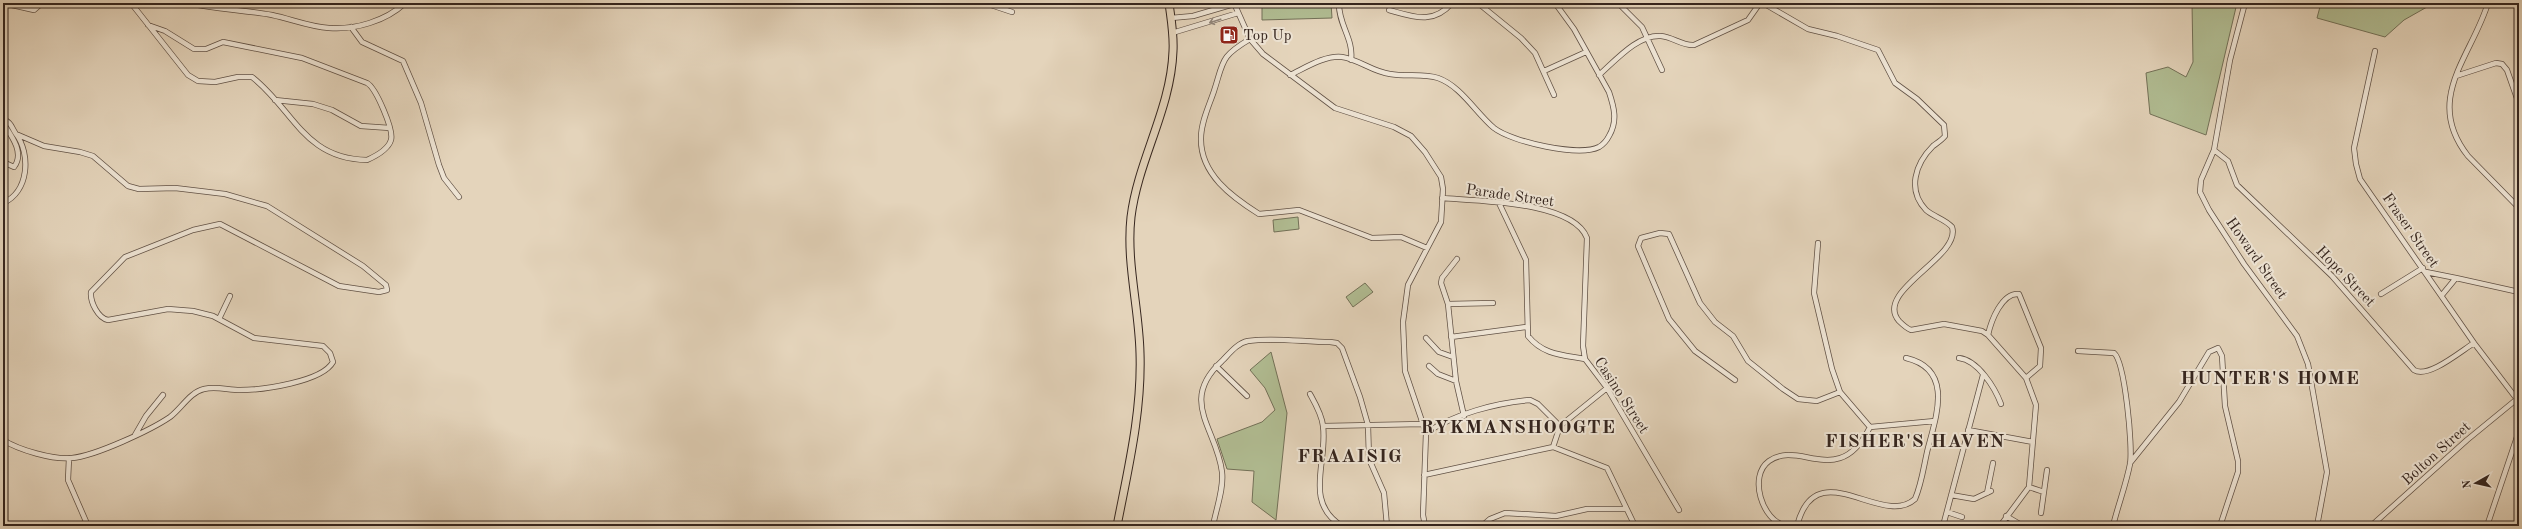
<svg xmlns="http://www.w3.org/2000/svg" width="2522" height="529" font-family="'Old Standard TT',serif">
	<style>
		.green { fill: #b1bd93; stroke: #737158 }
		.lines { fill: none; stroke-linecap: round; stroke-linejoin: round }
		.minor-casing { stroke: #615145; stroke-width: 6 }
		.highway-casing { stroke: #35251e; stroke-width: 9 }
		.minor { stroke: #ede3d3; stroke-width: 4.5 }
		.highway { stroke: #e4d4bb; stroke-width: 7 }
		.oneway { stroke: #918478 }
		.labels { text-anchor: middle; stroke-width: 4; stroke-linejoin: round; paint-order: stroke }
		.poi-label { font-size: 15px; fill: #35251e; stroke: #ede3d3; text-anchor: start }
		.street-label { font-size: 15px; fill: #35251e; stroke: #ede3d3 }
		.district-label { font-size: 19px; font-weight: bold; letter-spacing: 1px; fill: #35251e; stroke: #ede3d3 }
	</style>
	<rect width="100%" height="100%" fill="#e4d4bb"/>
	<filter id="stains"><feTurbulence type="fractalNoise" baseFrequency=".005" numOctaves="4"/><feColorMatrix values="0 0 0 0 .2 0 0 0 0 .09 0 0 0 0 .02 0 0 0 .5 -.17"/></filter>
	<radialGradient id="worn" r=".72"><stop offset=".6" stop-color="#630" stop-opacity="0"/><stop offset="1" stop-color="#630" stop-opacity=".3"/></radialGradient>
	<path class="green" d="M1262,3H1331L1332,18L1262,20Z
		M2192,3H2237L2206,135L2150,114L2146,73L2168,67L2186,77L2193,62Z
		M2321,3H2434L2404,20L2385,37L2317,18Z
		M1298,217L1299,229L1274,232L1273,220Z
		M1365,283L1373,292L1353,307L1346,297Z
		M1271,352L1287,413L1276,520L1252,502L1254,471L1227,469L1217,439L1262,422L1275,410L1265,388L1250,370Z"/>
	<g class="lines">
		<g class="minor-casing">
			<path id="minor" d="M3,3L34,10L42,3
				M131,3L188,75L198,81L215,82L238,77H252C294,110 304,159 367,160C376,156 388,150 391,140C394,130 376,88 367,83L302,58L223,42L206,49H194L165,31L148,25
				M188,3C216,9 244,10 272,15C291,19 310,27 329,28C355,30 386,21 405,3
				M985,3L1012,12
				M1234,3L1250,39L1263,54L1335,108L1394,127L1411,136L1425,152L1441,177L1443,189L1441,222L1408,285L1403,322L1405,371L1426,433L1423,515L1425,526
				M1339,3C1338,24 1354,39 1351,60
				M1478,3L1521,38L1535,53L1554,95
				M1618,3L1642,27L1662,70
				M1763,3L1808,29L1837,36L1878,50L1895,83L1917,99L1944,125L1945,136C1942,140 1937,143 1933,146C1915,164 1907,190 1926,210C1934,217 1945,219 1952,227C1962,257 1873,291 1899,321C1903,325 1906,328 1911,330L1944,324L1982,331L1988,335L2026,378L2036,405L2029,487L2000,526
				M2245,3L2230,60L2214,150L2201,180L2200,192L2209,210L2244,264L2297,336L2308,364L2327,472L2317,526
				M2488,3C2472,56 2423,99 2468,156L2519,208
				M1389,10C1414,17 1433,25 1452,3
				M1171,18L1193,16L1234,4
				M351,27L362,42L403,61L421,103L439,165L444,178L459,197
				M1172,33L1238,13
				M1250,39C1220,57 1224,60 1214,91C1209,106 1201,122 1201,138C1200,174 1232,197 1259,214L1299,210L1372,238L1401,237L1427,248
				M2375,51L2354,148L2356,164L2360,179L2474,343L2519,402
				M1544,71L1586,52
				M1290,75C1305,68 1325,55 1342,57C1358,59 1373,72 1390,74C1406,77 1423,73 1438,78C1461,86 1476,113 1494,128C1512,142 1579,157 1599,147C1604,144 1607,140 1609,136C1618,121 1614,107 1609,92L1574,29L1555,3
				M1599,75C1615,61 1638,34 1661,36C1673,37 1682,46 1694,45L1748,20L1760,3
				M2456,76L2496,63L2502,64L2507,70L2519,104
				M275,100L313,104L332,110L361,126L390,128
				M3,119C12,123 11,127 16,134C31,154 29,192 3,203
				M3,123C11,135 25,153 14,167L3,162
				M2214,150L2228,161L2237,185L2332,276L2414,370C2428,379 2461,351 2474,343
				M1442,198C1477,201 1573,201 1587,238L1583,346L1585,359L1607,388L1679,510
				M1499,203L1526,260L1528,336C1543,355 1563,355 1585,359
				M1818,243L1814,293L1832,369L1840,392L1870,427
				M1457,259L1442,278L1441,283L1448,304L1456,381L1464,416
				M2426,272L2456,278
				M2381,294L2423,268
				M2442,295L2456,278L2519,292
				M1448,304L1493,303
				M219,319L230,296
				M1988,335C1991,321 2002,292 2019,294L2041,348L2040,366L2026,378
				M1451,337L1526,327
				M1426,338L1439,352L1453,357
				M2078,351L2114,353C2125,362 2133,448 2130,464C2126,485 2118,505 2113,526
				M1959,358C1978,360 1995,388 2001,404
				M1216,366L1247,396
				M1429,366L1438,374L1456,381
				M1735,380L1695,351L1669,319L1638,246L1641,238L1660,233L1669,234L1700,303L1715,322L1733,336L1748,361L1783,389L1798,399L1817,401L1840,392
				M1310,394C1315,403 1322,415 1323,426C1328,462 1303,502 1342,526
				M1323,426L1423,424
				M1560,426L1607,388
				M1870,427L1935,421
				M1968,430L2033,442
				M1426,433C1454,414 1496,403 1530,400L1538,404L1560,426
				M135,435L146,416L163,395
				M3,440C19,450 53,460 72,458C95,456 151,430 170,417C181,409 190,392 204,389C216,386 228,390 240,390C262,390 322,382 333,362L330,353L323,346L254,338L213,316L193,311L168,309L108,320C98,318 90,302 91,292L125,257L193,230L220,224L339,286L379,292L387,290L386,285L363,266L267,206L225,194L175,188L139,189L128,186L93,156L80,152L44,146L16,134
				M1553,447L1607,468L1635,526
				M1553,447L1560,426
				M69,458L68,480L88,526
				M2130,463L2179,402L2209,352L2218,348L2222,356L2225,406L2238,461V472L2220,526
				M3,475H4
				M1424,475L1553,447
				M2029,487L2044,492
				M1987,493L1993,463
				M1951,495L1974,499L1991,491
				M1947,512L1962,517
				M2041,513L2047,470
				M2006,516L2023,526
				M1213,526C1216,509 1224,489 1222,472C1217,429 1178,401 1222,361C1229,354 1237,343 1248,341C1273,337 1304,342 1330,342L1337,343L1342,348L1360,397L1368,425L1369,459L1384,493L1387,526
				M1482,526L1490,519L1505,513L1556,516L1587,509H1625
				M1786,526C1762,521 1748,476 1769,461C1800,439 1839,490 1870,427
				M1797,526C1816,451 1882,529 1915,499C1922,483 1924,464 1928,448C1937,414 1953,369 1906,358
				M1943,526L1983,375
				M2371,526L2467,440L2517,399
				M2487,526L2519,431"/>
		</g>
		<g class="highway-casing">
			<path id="highway" d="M1117,526C1128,469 1142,412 1140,353C1139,308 1126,262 1131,217C1138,160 1171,109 1173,51C1174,35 1171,19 1169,3"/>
		</g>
		<use href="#minor" class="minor"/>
		<use href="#highway" class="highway"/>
	</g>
	<defs><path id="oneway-shaft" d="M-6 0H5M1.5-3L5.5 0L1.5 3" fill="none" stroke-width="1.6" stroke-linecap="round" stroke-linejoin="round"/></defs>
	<use class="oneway" href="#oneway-shaft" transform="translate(1215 21) rotate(162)"/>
	<defs>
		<g id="fuel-square" transform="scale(1)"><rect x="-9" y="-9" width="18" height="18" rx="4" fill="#8f2418" stroke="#ede3d3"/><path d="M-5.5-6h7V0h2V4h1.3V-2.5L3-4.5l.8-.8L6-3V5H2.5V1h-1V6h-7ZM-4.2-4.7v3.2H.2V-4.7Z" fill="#fff"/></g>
	</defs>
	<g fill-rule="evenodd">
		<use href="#fuel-square" x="1229" y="35"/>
	</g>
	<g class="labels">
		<g class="poi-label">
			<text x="1243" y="40">Top Up</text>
		</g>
		<g class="street-label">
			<text transform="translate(1510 195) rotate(8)" y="5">Parade Street</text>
			<text transform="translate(2411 230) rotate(55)" y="5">Fraser Street</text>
			<text transform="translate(2257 258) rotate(55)" y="5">Howard Street</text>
			<text transform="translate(2346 276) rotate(46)" y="5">Hope Street</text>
			<text transform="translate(1622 395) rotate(57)" y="5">Casino Street</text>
			<text transform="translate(2436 453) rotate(-42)" y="5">Bolton Street</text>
		</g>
		<g class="district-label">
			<text x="2270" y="384">HUNTER'S HOME</text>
			<text x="1518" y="433">RYKMANSHOOGTE</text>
			<text x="1915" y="447">FISHER'S HAVEN</text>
			<text x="1350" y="462">FRAAISIG</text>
		</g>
	</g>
	<rect width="2522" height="529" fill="none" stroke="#e4d4bb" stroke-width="16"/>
	<rect x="4" y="4" width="2514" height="521" fill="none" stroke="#35251e" stroke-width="2"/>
	<rect x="8" y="8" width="2506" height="513" fill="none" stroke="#35251e"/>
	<g transform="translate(2476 483) rotate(262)" stroke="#ede3d3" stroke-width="3" paint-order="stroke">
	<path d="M0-3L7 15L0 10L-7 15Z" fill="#35251e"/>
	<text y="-6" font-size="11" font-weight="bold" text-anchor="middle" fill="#35251e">N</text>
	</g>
	<rect width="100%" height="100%" filter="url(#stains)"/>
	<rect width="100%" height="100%" fill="url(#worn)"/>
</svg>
